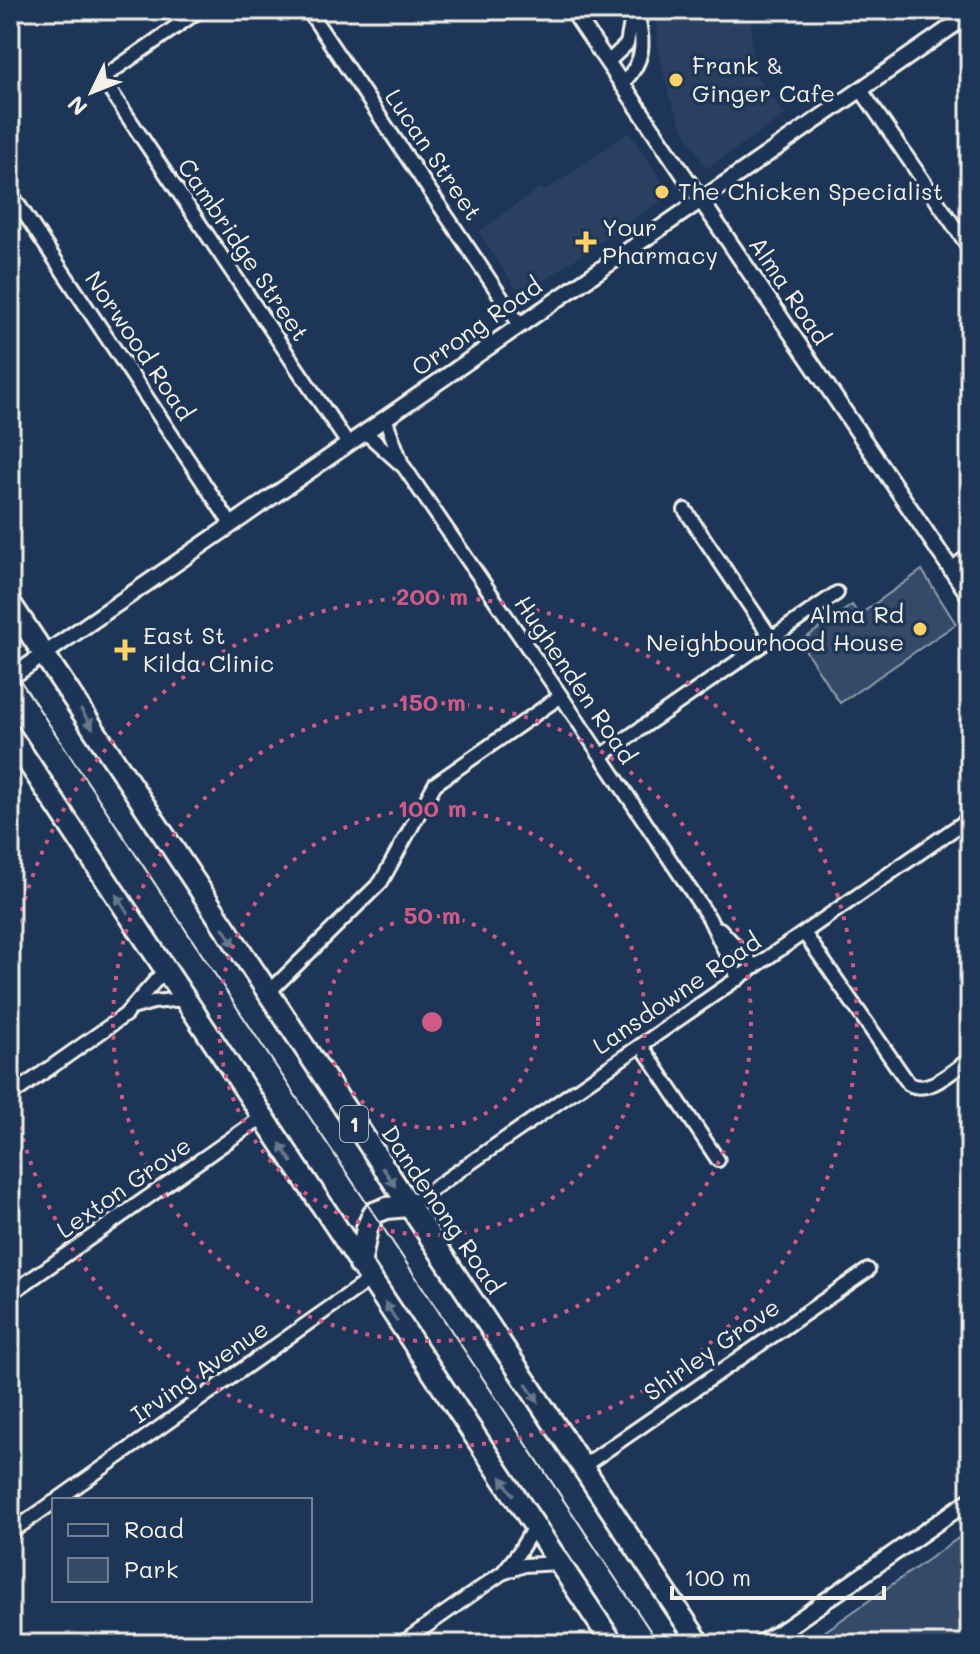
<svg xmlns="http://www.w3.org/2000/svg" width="980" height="1654" font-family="Mali,sans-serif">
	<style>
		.built { fill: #2a4060 }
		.green { fill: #354a67; stroke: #949ea8; stroke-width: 2 }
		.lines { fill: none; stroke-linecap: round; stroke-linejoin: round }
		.minor-casing { stroke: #f4f1e8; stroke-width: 18 }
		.tertiary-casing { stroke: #f4f1e8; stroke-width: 20 }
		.trunk-casing { stroke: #f4f1e8; stroke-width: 26 }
		.minor { stroke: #1d3557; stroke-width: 12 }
		.tertiary { stroke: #1d3557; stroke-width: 14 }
		.trunk { stroke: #1d3557; stroke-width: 20 }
		.tram { stroke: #f4f1e8; stroke-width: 2 }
		.oneway { fill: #68778a }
		.ring { fill: none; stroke: #d15985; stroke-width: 4; stroke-dasharray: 4 8 }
		.poi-dot { fill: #ffd166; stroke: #1d3557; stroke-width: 3 }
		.labels { text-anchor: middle; stroke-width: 7; stroke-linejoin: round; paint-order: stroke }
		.shield { fill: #1d3557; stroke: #b4b9bc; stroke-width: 2 }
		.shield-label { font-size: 22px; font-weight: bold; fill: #f4f1e8 }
		.poi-label { font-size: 24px; fill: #f4f1e8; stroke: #1d3557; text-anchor: start }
		.street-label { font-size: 24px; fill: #f4f1e8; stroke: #1d3557 }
		.centre { fill: #d15985; stroke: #1d3557; stroke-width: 4 }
		.ring-label { font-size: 24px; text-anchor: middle; font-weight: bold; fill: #d15985; stroke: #1d3557; stroke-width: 7; stroke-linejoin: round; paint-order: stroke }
	</style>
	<rect width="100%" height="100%" fill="#1d3557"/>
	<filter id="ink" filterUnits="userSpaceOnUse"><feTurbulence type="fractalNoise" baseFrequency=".0125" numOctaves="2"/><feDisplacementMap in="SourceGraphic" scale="16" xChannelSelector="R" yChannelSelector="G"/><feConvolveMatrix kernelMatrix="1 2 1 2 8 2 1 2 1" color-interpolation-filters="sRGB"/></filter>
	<g filter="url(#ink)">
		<path class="built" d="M656,10H751L752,48L758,78L785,115L706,169L682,127L669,96L658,48Z
			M629,132L671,194L521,296L478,232L539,188L543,192Z"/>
		<path class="green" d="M922,570L956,624L840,703L800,642L852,605L859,615Z
			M970,1530V1644H807Z"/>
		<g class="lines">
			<g class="minor-casing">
				<path id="minor" d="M200,10L111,72L106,76L105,83L348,444
					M308,10L520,325
					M608,62L627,44L633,11
					M622,84C647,59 643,43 637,10
					M861,90L970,249
					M10,192L231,524
					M385,418L402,464
					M365,432L404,467L561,696L709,918L738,979
					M685,510L772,639
					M951,569L970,555
					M601,756L837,593
					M720,929L755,967
					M804,933L909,1084C929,1095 953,1070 970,1059
					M267,994L381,882L435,784L561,696
					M132,1008L153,1002L184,999
					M641,1045L718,1160
					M10,1096L125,1015L165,970
					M408,1206L970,818
					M10,1294L262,1117
					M582,1467L868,1270
					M57,1500L369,1280
					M10,1533L54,1502
					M504,1571L519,1552L534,1527
					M401,1644L502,1573L524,1565L558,1563"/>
			</g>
			<g class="tertiary-casing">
				<path id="tertiary" d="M572,10L970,597
					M10,678L970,14
					M759,1644L788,1627L970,1500"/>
			</g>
			<g class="trunk-casing">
				<path id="trunk" d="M10,603L700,1644
					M10,735L613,1644
					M360,1265L367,1228L374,1213L387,1208L408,1206"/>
			</g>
			<use href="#minor" class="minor"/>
			<use href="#tertiary" class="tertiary"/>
			<use href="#trunk" class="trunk"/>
			<path class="tram" d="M10,665L659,1644"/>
		</g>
		<defs><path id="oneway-solid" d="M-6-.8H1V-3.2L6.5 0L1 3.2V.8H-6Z" transform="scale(2)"/></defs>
		<g class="oneway">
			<use href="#oneway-solid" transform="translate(87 719) rotate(57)"/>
			<use href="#oneway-solid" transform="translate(122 904) rotate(-123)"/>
			<use href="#oneway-solid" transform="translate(229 937) rotate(57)"/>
			<use href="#oneway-solid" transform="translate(286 1153) rotate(-123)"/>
			<use href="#oneway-solid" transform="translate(389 1177) rotate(56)"/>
			<use href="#oneway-solid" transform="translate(391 1312) rotate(-123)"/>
			<use href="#oneway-solid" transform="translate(532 1393) rotate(56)"/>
			<use href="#oneway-solid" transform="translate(507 1486) rotate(-124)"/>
		</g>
	</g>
	<g class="ring">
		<circle cx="432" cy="1022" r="106"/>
		<circle cx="432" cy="1022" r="213"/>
		<circle cx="432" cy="1022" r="319"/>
		<path d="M10 970A425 425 0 1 1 10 1074"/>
	</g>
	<g class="poi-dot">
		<circle cx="676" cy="80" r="8"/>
		<circle cx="662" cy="192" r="8"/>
		<path d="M582 230h8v8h8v8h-8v8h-8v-8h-8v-8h8z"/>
		<circle cx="920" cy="629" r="8"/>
		<path d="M121 638h8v8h8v8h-8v8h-8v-8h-8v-8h8z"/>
	</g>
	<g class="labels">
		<rect class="shield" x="340" y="1106" width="28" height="36" rx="6"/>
		<g class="shield-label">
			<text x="354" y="1132">1</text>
		</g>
		<g class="poi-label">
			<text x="692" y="74">Frank &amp;<tspan x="692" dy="28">Ginger Cafe</tspan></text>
			<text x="678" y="200">The Chicken Specialist</text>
			<text x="602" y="236">Your<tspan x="602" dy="28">Pharmacy</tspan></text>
			<text x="904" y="623" text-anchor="end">Alma Rd<tspan x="904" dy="28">Neighbourhood House</tspan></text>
			<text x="143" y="644">East St<tspan x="143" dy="28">Kilda Clinic</tspan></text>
		</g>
		<g class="street-label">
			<text transform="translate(433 155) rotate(56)" y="8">Lucan Street</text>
			<text transform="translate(243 250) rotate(56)" y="8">Cambridge Street</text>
			<text transform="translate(789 291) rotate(56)" y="8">Alma Road</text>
			<text transform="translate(477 327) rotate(-35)" y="8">Orrong Road</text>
			<text transform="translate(139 346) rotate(56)" y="8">Norwood Road</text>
			<text transform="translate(575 680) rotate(56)" y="8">Hughenden Road</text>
			<text transform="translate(677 994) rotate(-34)" y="8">Lansdowne Road</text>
			<text transform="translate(124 1188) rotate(-35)" y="8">Lexton Grove</text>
			<text transform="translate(442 1210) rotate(56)" y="8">Dandenong Road</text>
			<text transform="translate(712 1350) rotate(-35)" y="8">Shirley Grove</text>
			<text transform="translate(200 1372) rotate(-35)" y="8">Irving Avenue</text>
		</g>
	</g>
	<circle cx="432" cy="1022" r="12" class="centre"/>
	<g class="ring-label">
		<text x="432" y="605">200 m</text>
		<text x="432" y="711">150 m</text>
		<text x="432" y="817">100 m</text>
		<text x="432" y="924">50 m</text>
	</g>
	<rect width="980" height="1654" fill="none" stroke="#1d3557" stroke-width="40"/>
	<rect x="20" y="20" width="940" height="1614" fill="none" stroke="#f4f1e8" stroke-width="3" filter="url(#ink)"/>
	<rect x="52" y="1498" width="260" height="104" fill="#1d3557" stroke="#738091" stroke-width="2"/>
	<rect x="68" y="1524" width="40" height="12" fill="#1d3557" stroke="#738091" stroke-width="2"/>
	<text x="124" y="1538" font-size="24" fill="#f4f1e8">Road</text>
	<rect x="68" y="1558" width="40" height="24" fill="#354a67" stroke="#738091" stroke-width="2"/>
	<text x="124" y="1578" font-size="24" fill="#f4f1e8">Park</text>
	<g transform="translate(92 92) rotate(227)" stroke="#1d3557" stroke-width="6" paint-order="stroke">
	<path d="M0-6L14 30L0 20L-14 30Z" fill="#f4f1e8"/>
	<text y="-12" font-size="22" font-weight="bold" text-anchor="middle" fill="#f4f1e8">N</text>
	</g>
	<path d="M672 1586v12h212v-12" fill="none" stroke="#f4f1e8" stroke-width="4"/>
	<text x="684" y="1586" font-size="24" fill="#f4f1e8" stroke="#1d3557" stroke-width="6" paint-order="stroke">100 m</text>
</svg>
